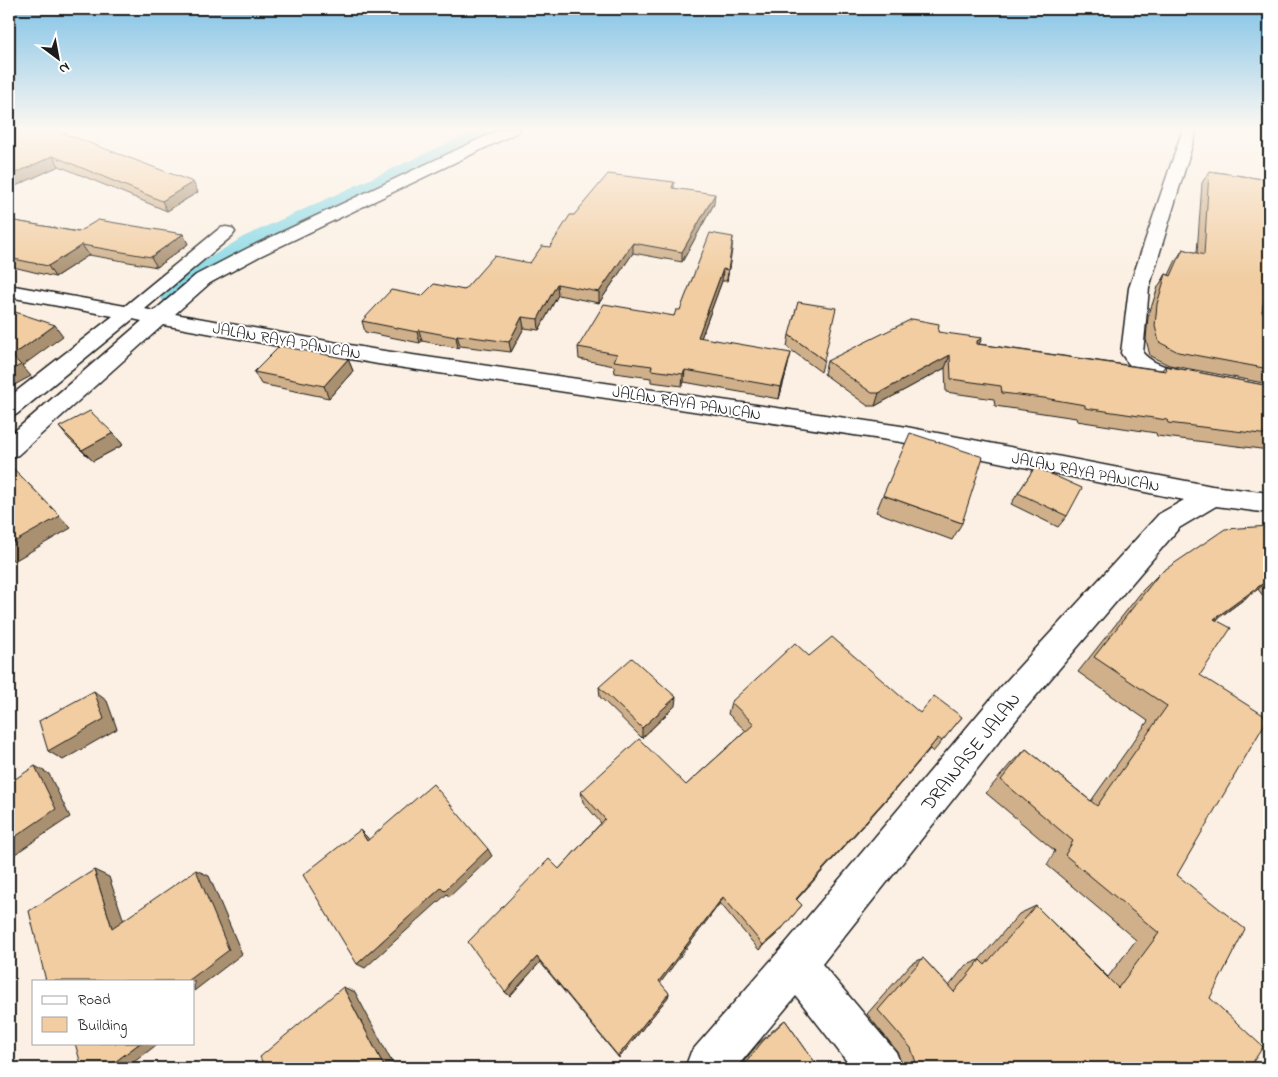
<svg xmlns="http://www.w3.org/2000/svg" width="1278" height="1077" font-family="'Indie Flower',sans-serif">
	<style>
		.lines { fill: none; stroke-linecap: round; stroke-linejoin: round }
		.canal { fill: #89d9e6; fill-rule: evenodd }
		.minor-casing { stroke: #1c1c1c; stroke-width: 3 }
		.minor { fill: #fff; fill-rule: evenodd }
		.wall { fill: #cfb08a; stroke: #1c1c1c }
		.shaded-wall { fill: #a99071; stroke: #1c1c1c }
		.building { fill: #f1cda1; stroke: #1c1c1c }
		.labels { text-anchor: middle; stroke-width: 4; stroke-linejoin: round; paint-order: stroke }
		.street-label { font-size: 16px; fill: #1c1c1c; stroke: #fff }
		.near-street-label { font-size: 19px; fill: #1c1c1c; stroke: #fff }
	</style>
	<rect width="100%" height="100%" fill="#fbf0e3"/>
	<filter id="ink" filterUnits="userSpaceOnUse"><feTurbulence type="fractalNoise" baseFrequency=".02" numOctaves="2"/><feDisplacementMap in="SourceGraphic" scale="10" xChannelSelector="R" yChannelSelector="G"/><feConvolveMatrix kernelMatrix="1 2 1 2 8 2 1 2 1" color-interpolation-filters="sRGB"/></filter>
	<g filter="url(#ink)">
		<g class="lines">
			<path class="canal" d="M479,129H503L500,133L259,247L212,276L182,303L173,305L164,303L161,298L196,266L243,237Z"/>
			<g class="minor-casing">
				<path id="minor" d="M501,129H520L518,132L260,256L210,283L175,314L378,350L901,426L1212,486L1269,493V513L1216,506L1179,528L1024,710L822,964L896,1052L902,1068H852L796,996L736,1068H685L691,1052L781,949L1000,688L1159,514L1184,500L901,442L378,364L163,325L18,455L9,458V436L142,321L133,319L17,414L9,417V397L113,316L9,297V285L125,306L220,228L226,227L232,228L235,232L232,236L145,309L154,311L196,275L248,248Z
					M1183,129H1197L1149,288L1143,353C1157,368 1175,368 1194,373L1197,378L1194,383C1176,388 1148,380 1134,369C1128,364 1125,359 1121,353L1129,288Z"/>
			</g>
			<use href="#minor" class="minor"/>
		</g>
		<path class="wall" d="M9,129L198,192L167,211L59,166L9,189Z
			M1209,171L1269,180V272H1268L1262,312L1269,313V384L1169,365L1150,356L1146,339L1148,317L1158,287L1166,274L1169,275L1175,262L1183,249L1197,253L1202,183Z
			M674,182V188L714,204L682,262L633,253L599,303L558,295L539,330L524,328L511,352L460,346L458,348L422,341L420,343L365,332L362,321L422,296L464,290L530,263L550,247L574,215Z
			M9,220L78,232L183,234L188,244L157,267L89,255L55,277L9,266Z
			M732,249L727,281H722L701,338L788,365L779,399L684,382L682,386L651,382V378L615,373L614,366L579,359L578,347L674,316L680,310Z
			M789,335L824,360L821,372L787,347Z
			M982,338L979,344L1162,370L1165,366L1269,386V450L1157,436L1156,433L1077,421L1076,418L1036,412L995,406L994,399L946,392L945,368L875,406H868L824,374L827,361Z
			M348,359L353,371L329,398L261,384L254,372Z
			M59,427L113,433L123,445L93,461L69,439Z
			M1035,467L1067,516L1058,527L1011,504Z
			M883,495L962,523L952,540L876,512Z
			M1269,526V604L1258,589L1216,620L1200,675L1177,875L1210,998L1249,1068H903L897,1051L867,1014L911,964L923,958L949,986L965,966L979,960L1019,914L1036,906L1108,977L1136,940L1047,865L1055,851L986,793L1011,763L1026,749L1091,801L1148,721L1078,672L1143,590L1160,573Z
			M809,656L920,713L962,717L933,752L930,749L894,791L797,899L779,932L759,950L720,903L660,983L669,993L668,997L619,1058L540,962L510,996L505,992L559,869L601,823L583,802L581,792L686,785L746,731L728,714L731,702Z
			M599,687L675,706L642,738L600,697Z
			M785,1020L819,1068H742L740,1066L758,1044L781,1023Z"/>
		<path class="shaded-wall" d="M53,156L59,166L9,189V176Z
			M193,182L198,192L167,211L162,201Z
			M715,194L714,204L682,262V252Z
			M183,234L188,244L157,267L151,257Z
			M733,237L732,249L727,281L728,270Z
			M633,243V253L599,303V292Z
			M82,245L89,255L55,277L48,266Z
			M723,269L722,281L697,349L698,337Z
			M557,284L558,295L539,330L538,319Z
			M522,317L524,328L511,352L509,342Z
			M55,325L63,336L22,366L31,376L9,388V371L12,356Z
			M419,330L422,341L420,343L417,332Z
			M457,335L460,346L458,348L456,337Z
			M982,338L976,351L977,341Z
			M791,353L788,365L779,399L781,387Z
			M950,355L945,368L875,406L879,393Z
			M348,359L353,371L329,398L324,386Z
			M685,370L684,382L682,386L683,374Z
			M113,433L123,445L93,461L82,450Z
			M20,475L71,528L14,561L9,556V545Z
			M1269,579V580L1258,589L1195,635L1214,619Z
			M94,691L107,701L117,729L63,760L48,751Z
			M676,697L675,706L642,738V728Z
			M938,738L894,791L791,906L796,899Z
			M35,766L49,774L70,817L9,858V841Z
			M360,830L367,837L375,848L367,841Z
			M488,849L492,856L449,897L447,894L365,968L357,964L441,888Z
			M94,870L109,877L128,933L112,928Z
			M196,870L209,876L242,954L194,991V981H188Z
			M723,897L720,903L658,986L659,981Z
			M802,905L779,932L759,950L763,945Z
			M537,957L540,962L510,996L505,992Z
			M343,987L355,992L395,1068H385Z
			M669,993L668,997L619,1058L618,1056Z
			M140,1043H159L126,1068H107Z"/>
		<path class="building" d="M9,129H53L193,182L162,201L53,156L9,176Z
			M1209,171L1269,180V268L1262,312L1269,313V369L1178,352L1159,342L1155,326L1157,304L1166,274L1171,276L1183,249L1204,255Z
			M608,174L674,182L672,188L715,194L682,252L633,243L599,292L557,284L538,319L522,317L509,342L457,335L456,337L419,330L417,332L362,321L391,290L422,296L434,284L464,290L494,256L530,263L542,246L550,247L570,215H574Z
			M9,220L78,232L98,220L183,234L151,257L82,245L48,266L9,258Z
			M710,233L733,237L728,270L723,269L698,337L791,353L781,387L685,370L683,374L651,370L652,366L614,361L617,354L578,347L604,304L674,316L676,310H680Z
			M798,302L836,308L824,360L789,335Z
			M9,310L55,325L12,356L21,365L9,371Z
			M912,319L939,324L938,332L982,338L977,341V344L1166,371L1165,366L1269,386V435L1168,423L1167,420L1085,408V405L1044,398L1002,393L1001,386L951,379L950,355L879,393H872L827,361Z
			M280,346L348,359L324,386L254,372Z
			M90,411L113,433L82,450L59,427Z
			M910,433L983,457L962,523L883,495Z
			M9,464L60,516L9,545Z
			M1035,467L1082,488L1067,516L1018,493Z
			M1269,526V579L1214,619L1231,628L1200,675L1268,718L1177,875L1245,929L1210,998L1263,1047L1249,1068H1093L1085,1060L1079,1068H918L911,1048L878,1010L923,958L954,992L980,960L985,965L1036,906L1118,988L1159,933L1065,855L1073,841L1001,780L1026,749L1097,806L1167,706L1094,657L1160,573L1225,529Z
			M832,637L920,713L934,696L962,717L942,741L938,738L902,781L796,899L802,905L784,926L763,945L723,897L659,981L669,993L618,1056L537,957L505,992L468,942L549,859L559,869L605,819L581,792L639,739L686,785L754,724L731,702L795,643L809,656Z
			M632,658L676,697L642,728L599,687Z
			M94,691L104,719L48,751L39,721Z
			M35,766L56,809L9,841V783Z
			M433,784L488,849L444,891L441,888L357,964L303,875L360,830L367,841Z
			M94,870L112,928L196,870L229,950L188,981H46L29,911Z
			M343,987L385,1068H265L260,1057Z
			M785,1020L819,1068H746L744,1065L762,1042Z
			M75,1043H140L107,1068H82Z"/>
	</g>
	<linearGradient id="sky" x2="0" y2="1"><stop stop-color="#82c3e7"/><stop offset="0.46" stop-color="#fdf8f2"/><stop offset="1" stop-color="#fdf8f2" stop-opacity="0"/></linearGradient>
	<rect width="1278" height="280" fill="url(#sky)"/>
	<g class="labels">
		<g class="street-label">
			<text transform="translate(287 340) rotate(10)" y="6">JALAN RAYA PANICAN</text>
			<text transform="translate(687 402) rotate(9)" y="6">JALAN RAYA PANICAN</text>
			<text transform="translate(1086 471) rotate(11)" y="6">JALAN RAYA PANICAN</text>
		</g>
		<g class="near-street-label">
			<text transform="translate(970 751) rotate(-51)" y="7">DRAINASE JALAN</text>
		</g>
	</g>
	<rect width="1278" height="1077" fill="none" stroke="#fff" stroke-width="30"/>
	<rect x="15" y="15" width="1248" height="1047" fill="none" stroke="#1c1c1c" stroke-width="2" filter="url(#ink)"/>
	<rect x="32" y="980" width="162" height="65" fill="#ffffff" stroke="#a4a4a4"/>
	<rect x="42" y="996" width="25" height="8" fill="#ffffff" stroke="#a4a4a4"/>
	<text x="78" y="1004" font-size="15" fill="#1c1c1c">Road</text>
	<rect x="42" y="1017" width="25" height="15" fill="#f1cda1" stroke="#a4a4a4"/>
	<text x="78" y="1030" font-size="15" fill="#1c1c1c">Building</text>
	<g transform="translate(58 58) rotate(148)" stroke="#ffffff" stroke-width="4" paint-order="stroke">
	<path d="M0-4L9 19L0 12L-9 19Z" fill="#1c1c1c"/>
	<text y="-8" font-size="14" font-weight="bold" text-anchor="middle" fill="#1c1c1c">N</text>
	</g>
</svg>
